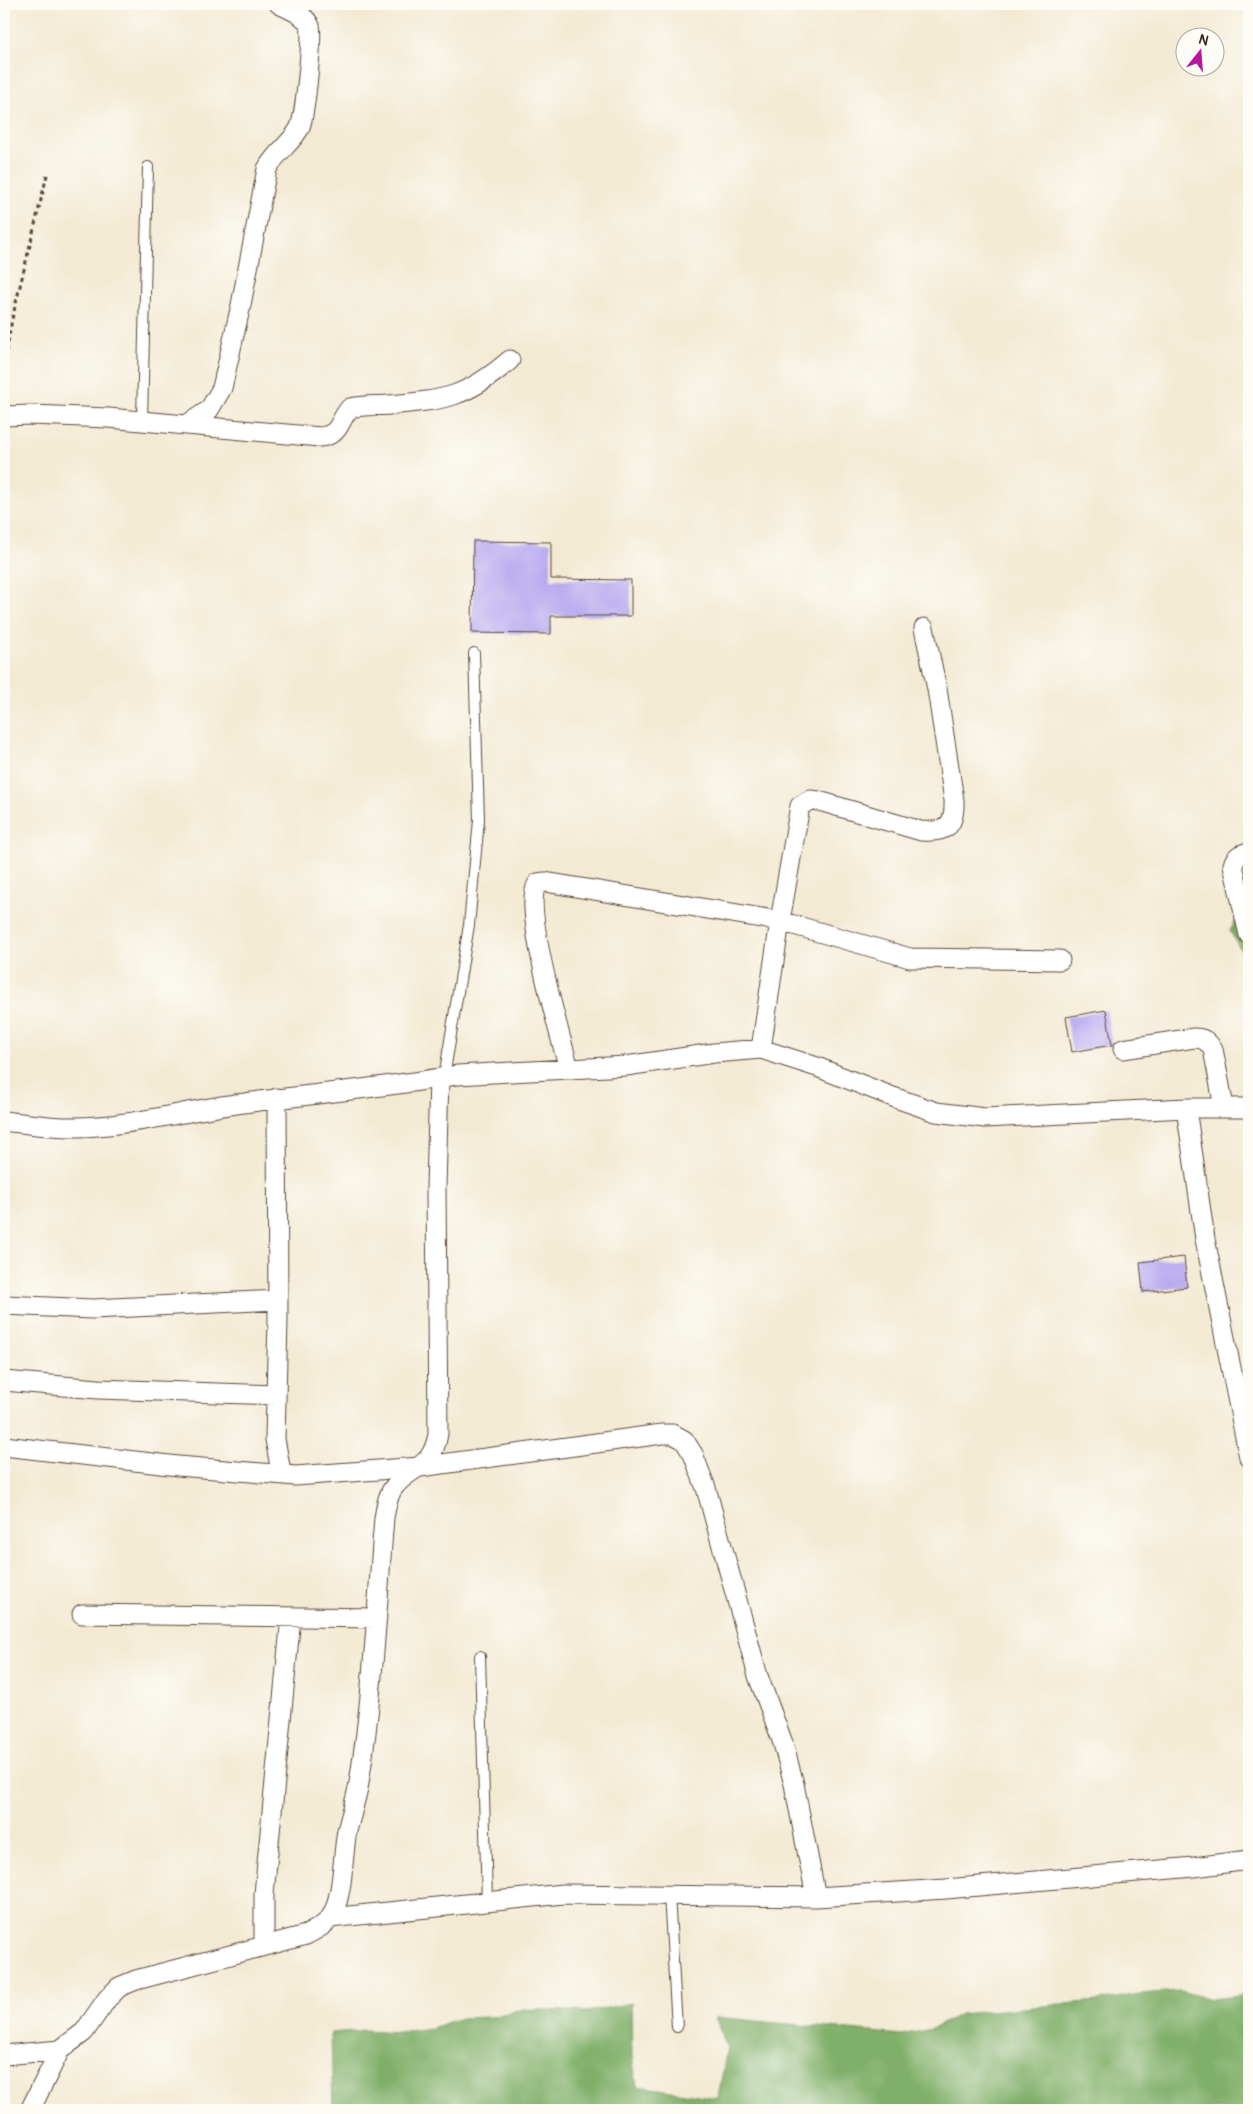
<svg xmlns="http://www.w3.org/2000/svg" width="1253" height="2114" font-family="Pangolin,sans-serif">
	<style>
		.forest { fill: #7faf68; stroke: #5d6c43 }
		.building { fill: #b4a4ef }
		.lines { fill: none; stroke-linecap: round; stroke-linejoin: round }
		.service-casing { stroke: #574739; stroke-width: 12 }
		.minor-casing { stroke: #574739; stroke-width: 21 }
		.path { stroke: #574739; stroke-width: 3; stroke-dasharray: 4 4; stroke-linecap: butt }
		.service { stroke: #fff; stroke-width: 10 }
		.minor { stroke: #fff; stroke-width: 19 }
	</style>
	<rect width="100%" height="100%" fill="#fdfcf7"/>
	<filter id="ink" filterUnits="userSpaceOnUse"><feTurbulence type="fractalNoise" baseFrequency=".02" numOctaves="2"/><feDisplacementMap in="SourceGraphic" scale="10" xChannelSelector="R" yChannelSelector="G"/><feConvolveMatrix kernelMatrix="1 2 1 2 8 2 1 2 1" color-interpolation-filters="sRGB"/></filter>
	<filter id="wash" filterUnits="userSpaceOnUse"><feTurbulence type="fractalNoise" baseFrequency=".0096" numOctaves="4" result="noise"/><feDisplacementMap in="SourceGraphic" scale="20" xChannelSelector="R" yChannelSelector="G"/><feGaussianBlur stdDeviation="1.12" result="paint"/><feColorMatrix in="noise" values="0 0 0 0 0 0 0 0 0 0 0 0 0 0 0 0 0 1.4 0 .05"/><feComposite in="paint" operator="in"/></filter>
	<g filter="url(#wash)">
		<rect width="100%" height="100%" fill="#f3ead3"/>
		<path class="forest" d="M1249,895V964L1230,931Z
			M1180,1991L1211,1999L1249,1995V2110H333L331,2033L365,2030L398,2032L431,2028L461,2018L491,2017L523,2009L587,2012L631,2003L632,2057L637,2086L718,2098L727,2048L715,2017L901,2035L932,2029L960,2014L1098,2001L1139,1994Z"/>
		<g id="blocks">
			<path class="building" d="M473,541L551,542V579L631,580V616H551V634L472,633Z
				M1106,1010L1112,1045L1072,1052L1066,1017Z
				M1184,1257L1187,1287L1143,1292L1140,1262Z"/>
		</g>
	</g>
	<g filter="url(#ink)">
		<use href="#blocks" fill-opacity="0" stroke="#574739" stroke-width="1"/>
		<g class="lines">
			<g class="service-casing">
				<path id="service" d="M142,421L148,167
					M444,1077L469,925L479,820L474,653
					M480,1656L487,1901
					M669,1894L677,2027"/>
			</g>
			<g class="minor-casing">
				<path id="minor" d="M4,416L31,415L108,418L320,437C341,435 338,421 350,408C363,405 376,406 389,405C445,400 466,398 510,360
					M188,424L209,410L222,388L241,305L267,169C275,153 294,141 300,127C305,115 313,37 310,26C306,15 289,9 279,4
					M1249,852C1241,854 1235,856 1233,865L1249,935
					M761,1049L780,921L800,806L810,800L819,801L921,831C947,833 955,826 954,800L937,689L924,628
					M1123,1049L1194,1038C1204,1038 1207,1041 1213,1049L1224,1107
					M569,1069C561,1038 521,904 538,883L545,882L780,921L910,958L1060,960
					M277,1098L278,1318L275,1439L281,1472L285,1475L295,1476L420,1467L662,1434H673L684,1440L693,1454L706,1488L758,1676L783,1743L794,1784L816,1897
					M1186,1108L1205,1239L1249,1457
					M4,1121C35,1125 67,1129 98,1126C144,1123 190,1110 236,1104C304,1095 372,1089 439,1078
					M4,1305L93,1309L278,1300
					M4,1381L98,1389L276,1395
					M4,1446L178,1466L285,1475
					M82,1614L377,1618
					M330,1918L563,1894L816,1897L946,1889L1194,1867L1249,1860
					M264,1946V1894L291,1617
					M4,2055L60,2050L84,2032L107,1999L119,1987L136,1980L306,1935C315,1930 326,1925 331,1917C344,1894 342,1857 347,1831C351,1815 356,1799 359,1783C373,1695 377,1606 384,1518C386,1508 387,1496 394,1487C411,1465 432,1470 438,1434L436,1188L439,1078L457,1075L626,1066L714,1053L761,1049L817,1067L893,1097L936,1112L985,1118L1186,1108H1249
					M30,2110L60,2050"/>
			</g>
			<path class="path" d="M4,366L12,319L48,171"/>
			<use href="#service" class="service"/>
			<use href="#minor" class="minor"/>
		</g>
	</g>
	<rect width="1253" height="2114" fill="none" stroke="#fdfcf7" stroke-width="20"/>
	<g transform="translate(1200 52) rotate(17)"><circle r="24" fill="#fdfcf7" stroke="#afa8a0"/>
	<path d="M0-4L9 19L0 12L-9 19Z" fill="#b5179e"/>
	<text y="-8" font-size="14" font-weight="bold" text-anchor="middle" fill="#3b2a1e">N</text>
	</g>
</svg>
